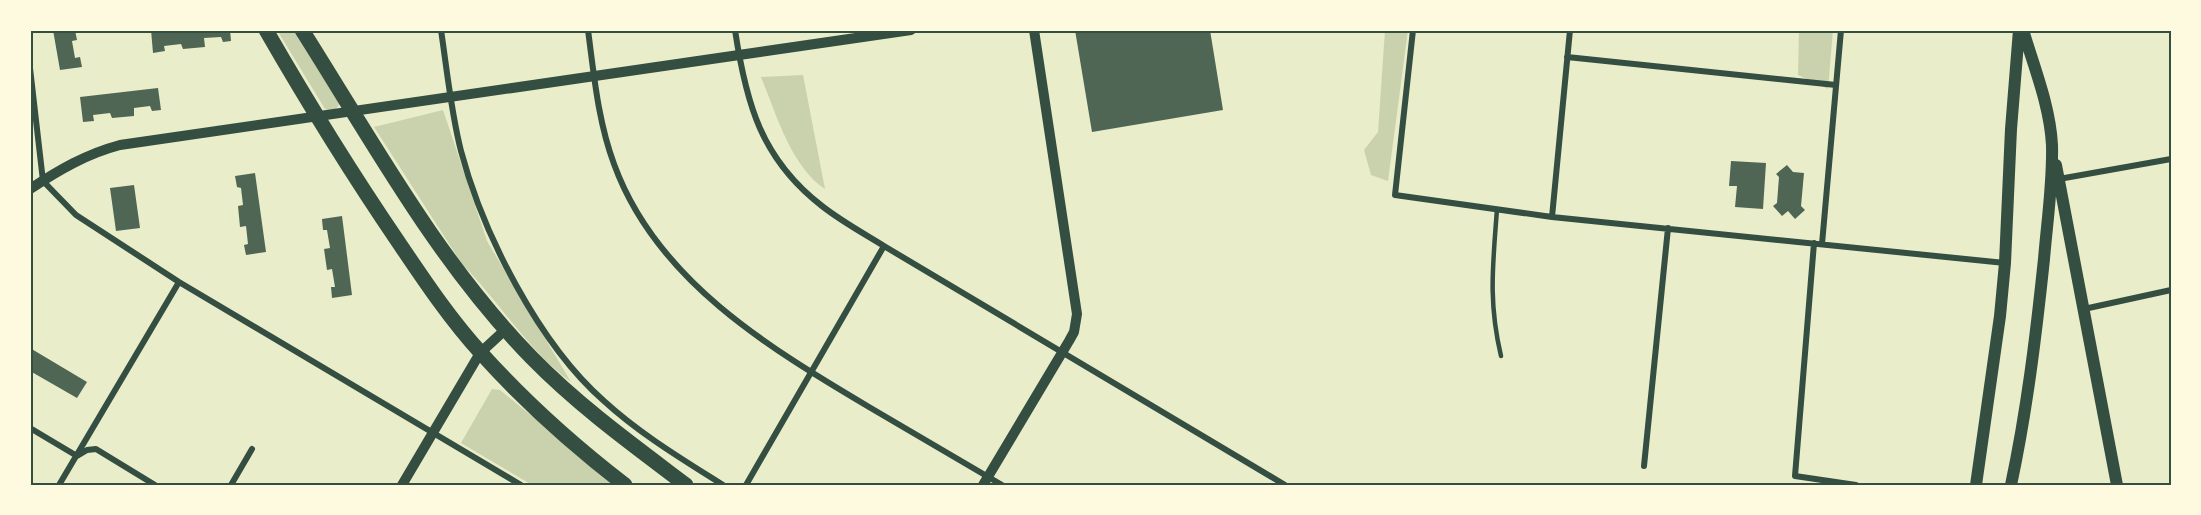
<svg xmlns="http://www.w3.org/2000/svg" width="2201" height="515" font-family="'Playfair Display',serif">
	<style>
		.green { fill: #cad2ad }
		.building { fill: #4f6655 }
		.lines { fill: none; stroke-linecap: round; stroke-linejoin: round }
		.service { stroke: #344e41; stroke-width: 4.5 }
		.minor { stroke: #344e41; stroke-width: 6 }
		.tertiary { stroke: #344e41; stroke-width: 10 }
		.secondary { stroke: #344e41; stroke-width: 12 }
		.primary { stroke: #344e41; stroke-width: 15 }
		.neatline { fill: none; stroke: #344e41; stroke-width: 2 }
	</style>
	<rect width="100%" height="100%" fill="#e9edc9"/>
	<path class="green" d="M277,30H295L338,98L339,105L334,111L325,109Z
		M1385,30H1408L1388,181L1371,175L1364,150L1378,132Z
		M1799,30H1833L1828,89L1798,75Z
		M803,75L825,189C790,165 777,115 761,77Z
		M443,110L487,241L571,382C528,351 499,301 462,264L374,127Z
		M492,389L500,390L616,485H532L461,443Z"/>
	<path class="building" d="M53,30H75L77,40L72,41L75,58L80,57L82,67L60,70Z
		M151,30H230L231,41L223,42L221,37L204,38L205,47L183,49L181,44L164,46L165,51L153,53Z
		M1075,30H1210L1223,110L1092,132Z
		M158,88L161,110L152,111L150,106L134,108V116L112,118L110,113L93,115L94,121L83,122L80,97Z
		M1731,161L1766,163L1763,209L1735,207L1737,186H1729Z
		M1787,165L1793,172L1804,173L1801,206L1805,210L1795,219L1788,211L1782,216L1773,206L1777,203L1779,177L1776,174Z
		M255,173L266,252L246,255L244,245L248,244L246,226L240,227L238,206L243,205L241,188L237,187L235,176Z
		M134,185L140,228L116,231L110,188Z
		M342,216L352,295L332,298L331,287H335L332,269L327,270L324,249L330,248L327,230H323L322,219Z
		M30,348L87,382L77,398L30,371Z"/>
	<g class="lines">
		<path class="service" d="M1497,209C1493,264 1488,301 1501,356"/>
		<path class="minor" d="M441,30C447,70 451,112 461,151C483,234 539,344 604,401C640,434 682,459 723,485
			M588,30C594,75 598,121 614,164C656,280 768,347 869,407C913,433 958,459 1002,485
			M735,30C746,103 761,159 822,206C841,221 863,233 884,246L1285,485
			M1413,30L1395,195L1552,217L2005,263
			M1567,57L1836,85
			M30,68L43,181L76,215L179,282L521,485
			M2059,179L2171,159
			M1552,217L1570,30
			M1814,243L1795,476L1856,485
			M1822,244L1841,30
			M2084,309L2171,290
			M30,428L77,456L87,450L96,449L155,485
			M1644,466L1668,228
			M59,485L179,282
			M231,485L252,449
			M746,485L884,246"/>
		<path class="tertiary" d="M30,189C59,170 86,154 120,145L911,30
			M402,485L480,353L506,329
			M983,485L1069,341L1074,332L1077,314L1034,30"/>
		<path class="secondary" d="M2056,165L2117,485
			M1976,485L2000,316L2005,263L2011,129L2019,30
			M2011,485C2027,410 2036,335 2044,259C2047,222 2053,183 2052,145C2050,106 2034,67 2023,30"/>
		<path class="primary" d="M266,30C308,103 352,174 399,243C424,280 450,319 481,353C525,402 573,445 625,485
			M302,30C373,142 438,262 532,358C579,406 633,445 686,485"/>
	</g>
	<rect width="2201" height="515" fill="none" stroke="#fefae0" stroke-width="63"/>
	<rect x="32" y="32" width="2138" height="452" class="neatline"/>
</svg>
